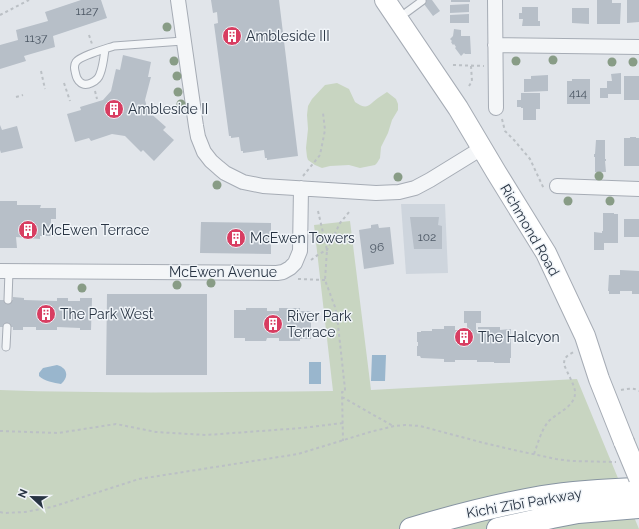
<svg xmlns="http://www.w3.org/2000/svg" width="639" height="529" font-family="Raleway,sans-serif">
	<style>
		.built { fill: #ced5dd }
		.green { fill: #c8d5c1 }
		.water { fill: #99b6cd }
		.building { fill: #b7bfc8 }
		.lines { fill: none; stroke-linecap: round; stroke-linejoin: round }
		.lane-casing { stroke: #a6acb5; stroke-width: 9 }
		.street-casing { stroke: #a6acb5; stroke-width: 16 }
		.secondary-casing { stroke: #a6acb5; stroke-width: 22 }
		.highway-casing { stroke: #8794a2; stroke-width: 24 }
		.path { stroke: #bbc0c5; stroke-width: 2; stroke-dasharray: 3 3; stroke-linecap: butt }
		.lane { stroke: #f4f6f8; stroke-width: 7 }
		.street { stroke: #f4f6f8; stroke-width: 14 }
		.secondary { stroke: #fff; stroke-width: 20 }
		.highway { stroke: #fff; stroke-width: 22 }
		.secondary-bridge-casing { stroke: #a6acb5; stroke-width: 22; stroke-linecap: butt }
		.secondary-bridge { stroke: #fff; stroke-width: 20 }
		.tree { fill: #889c86 }
		.labels { text-anchor: middle; stroke-width: 3; stroke-linejoin: round; paint-order: stroke }
		.number-label { font-size: 12px; fill: #4c5764 }
		.poi-label { font-size: 14px; fill: #283443; stroke: #f0f4f8; text-anchor: start }
		.street-label { font-size: 14px; fill: #283443; stroke: #f0f4f8 }
	</style>
	<rect width="100%" height="100%" fill="#e1e5ea"/>
	<path class="built" d="M401,204H445L448,273L406,274Z"/>
	<path class="green" d="M337,83L349,89L355,102C368,111 368,105 378,98C381,96 384,94 387,92L396,99L398,104V110L392,120L388,133L381,147L380,158L377,163L375,165L360,168L349,165L330,166L322,168L315,165L308,160L307,157L306,148L308,129L307,115L308,106L312,99L325,85Z
		M350,221L371,390L577,379L639,529H0V390C111,394 222,392 333,391L314,225Z"/>
	<path class="water" d="M372,355H386L385,381H371Z
		M309,362H321V384H309Z
		M57,365C68,368 69,377 61,384C54,383 44,381 39,376V373L43,368Z"/>
	<path class="building" d="M81,0H101L107,18L53,36L55,47L24,56L26,61L0,69V45L18,40L16,30L48,21L45,12Z
		M211,0H279L298,156L267,160V158H265L264,150L243,153V151H241L239,137L231,138V136H229L214,24L218,23L217,12L213,13Z
		M421,0H432L440,11L433,16Z
		M451,0H470V2H451Z
		M597,0H612V3H621L620,24H597Z
		M627,0H639V22L627,23Z
		M469,4V12L450,13V5Z
		M522,7H538V21H540V26H522L523,19H519V13H522Z
		M572,8H589V24L572,23Z
		M469,14V23H450V15Z
		M454,29L461,30V36H470L471,54H465L464,53L461,56L455,48L456,47L454,44L453,45L451,42L452,41L450,39L453,36Z
		M123,55L151,62L148,77H151L145,100L148,111L166,127L163,130L174,140L154,161L143,150L141,152L125,136L112,134L91,141L89,138L75,142L67,114L81,110L80,107L103,100L111,91L116,69L120,70Z
		M621,73V94H608V98H600V88H607V81H612L611,74Z
		M548,75V91L524,92V79H531V76Z
		M624,76H639V100H624Z
		M572,79H590V104H567V81H572Z
		M521,93H540V109H536V120H523V108H521V107H517V100H521Z
		M0,125L2,130L17,126L23,148L1,153L0,150Z
		M630,137H636V138H639V166H624V138H630Z
		M596,140H605V159H606V161H605L606,172H595V157H594V154H595Z
		M0,201H17V205H41L40,208H56V219H51V224H55V236H40V239L16,237L17,248H0Z
		M603,213H614V214H618V243H604V250H594V232L602,233V231H603Z
		M410,217H439L438,225L442,226V249H414Z
		M624,219H639V237H624Z
		M201,222L271,223V254L200,253Z
		M378,224L379,228L390,227L394,264L364,269L359,230L371,228V225Z
		M620,270L639,271V294H632V291H620V294H609V291H608L609,275H620Z
		M107,294H207V375H106Z
		M13,297L24,298V300L57,301V298H68V301H80V298H92L91,330H80V328L57,327V330H36V327H23V330H13V327H0V300H13Z
		M246,308H267V311H279V308H300V311H311V339H300V341H279V338H267L266,341H245V338H234V310H246Z
		M464,311H481V323H476V330H478V327H500V330L511,329V358H510V363H494V362H477V360H455V362H444V359L421,358L420,356H417V346H418V342H417V332H421V331H432V329H444V326H455V330H467V323H464Z"/>
	<g class="lines">
		<g class="lane-casing">
			<path id="lane" d="M407,12L422,1
				M105,49C104,57 103,67 100,74C98,81 86,88 80,82C76,79 76,75 75,71C74,67 74,65 76,62C80,56 105,49 114,46L183,41
				M8,300L9,271
				M6,347L7,327"/>
		</g>
		<g class="street-casing">
			<path id="street" d="M178,0L196,126L198,137L204,152L211,161L219,168L225,173L243,182L263,186L376,193L399,192L415,188L430,180L482,148
				M495,0L496,108
				M495,45L639,47
				M557,186L639,189
				M0,271L277,273L283,272L290,268L295,263L300,251L301,188"/>
		</g>
		<g class="secondary-casing">
			<path id="secondary" d="M385,0L458,108L496,172L546,253L585,336L599,379L624,442"/>
		</g>
		<g class="highway-casing">
			<path id="highway" d="M411,529C454,516 497,505 542,497C574,492 607,490 639,489
				M498,529L552,517L578,512L639,507"/>
		</g>
		<path class="path" d="M0,15L29,0
			M89,35L92,44
			M453,65L484,66
			M41,71L45,89
			M64,83L70,101
			M469,86L472,81L471,66
			M95,91L97,99
			M16,97L23,95
			M502,119L505,131L514,140L530,159L544,189
			M303,176L320,155L325,130L323,113
			M318,211L327,250L325,280L335,307L337,316L345,389V392H342L343,441
			M311,260L319,254L327,250L340,223L350,211
			M298,279L325,280
			M621,390C627,389 633,387 639,391
			M342,397L393,426
			M0,431L58,433L116,424L156,432L206,435L302,428L343,423
			M534,454C538,443 541,431 548,422C556,413 575,407 575,393C576,387 566,371 564,364C564,357 568,355 574,352
			M0,512L4,513L25,512L52,507L139,479L298,454L370,432L394,426L405,425L420,426L484,443L514,450L556,459L571,461L616,462"/>
		<use href="#lane" class="lane"/>
		<use href="#street" class="street"/>
		<use href="#secondary" class="secondary"/>
		<use href="#highway" class="highway"/>
		<g class="secondary-bridge-casing">
			<path id="secondary-bridge" d="M624,442L639,478"/>
		</g>
		<use href="#secondary-bridge" class="secondary-bridge"/>
	</g>
	<g class="tree">
		<circle cx="167" cy="27" r="4.5"/>
		<circle cx="553" cy="60" r="4.5"/>
		<circle cx="174" cy="61" r="4.5"/>
		<circle cx="516" cy="61" r="4.5"/>
		<circle cx="612" cy="62" r="4.5"/>
		<circle cx="633" cy="62" r="4.5"/>
		<circle cx="177" cy="76" r="4.5"/>
		<circle cx="178" cy="92" r="4.5"/>
		<circle cx="181" cy="104" r="4.5"/>
		<circle cx="599" cy="176" r="4.5"/>
		<circle cx="398" cy="177" r="4.5"/>
		<circle cx="217" cy="185" r="4.5"/>
		<circle cx="568" cy="201" r="4.5"/>
		<circle cx="610" cy="201" r="4.5"/>
		<circle cx="211" cy="283" r="4.5"/>
		<circle cx="177" cy="285" r="4.5"/>
		<circle cx="82" cy="288" r="4.5"/>
	</g>
	<defs>
		<g id="building-disc" transform="scale(1)"><circle r="9.5" fill="#d83d61" stroke="#f0f4f8"/><path d="M-4-6H4V6H1V3H-1V6H-4ZM-2.5-4.3h1.7v1.8h-1.7ZM.8-4.3h1.7v1.8H.8ZM-2.5-1h1.7V.8h-1.7ZM.8-1h1.7V.8H.8Z" fill="#fff"/></g>
	</defs>
	<g fill-rule="evenodd">
		<use href="#building-disc" x="232" y="36"/>
		<use href="#building-disc" x="114" y="109"/>
		<use href="#building-disc" x="28" y="230"/>
		<use href="#building-disc" x="236" y="238"/>
		<use href="#building-disc" x="46" y="314"/>
		<use href="#building-disc" x="273" y="324"/>
		<use href="#building-disc" x="464" y="337"/>
	</g>
	<g class="labels">
		<g class="number-label">
			<text x="87" y="15">1127</text>
			<text x="36" y="42">1137</text>
			<text x="578" y="97">414</text>
			<text x="427" y="241">102</text>
			<text x="377" y="251">96</text>
		</g>
		<g class="poi-label">
			<text x="246" y="41">Ambleside III</text>
			<text x="128" y="114">Ambleside II</text>
			<text x="42" y="235">McEwen Terrace</text>
			<text x="250" y="243">McEwen Towers</text>
			<text x="60" y="319">The Park West</text>
			<text x="287" y="321">River Park<tspan x="287" dy="16">Terrace</tspan></text>
			<text x="478" y="342">The Halcyon</text>
		</g>
		<g class="street-label">
			<text transform="translate(530 230) rotate(60)" y="5">Richmond Road</text>
			<text x="223" y="277">McEwen Avenue</text>
			<text transform="translate(524 503) rotate(-10)" y="5">Kichi Zībī Parkway</text>
		</g>
	</g>
	<g transform="translate(32 497) rotate(292)" stroke="#f0f4f8" stroke-width="3" paint-order="stroke">
	<path d="M0-3L7 15L0 10L-7 15Z" fill="#283443"/>
	<text y="-6" font-size="11" font-weight="bold" text-anchor="middle" fill="#283443">N</text>
	</g>
</svg>
